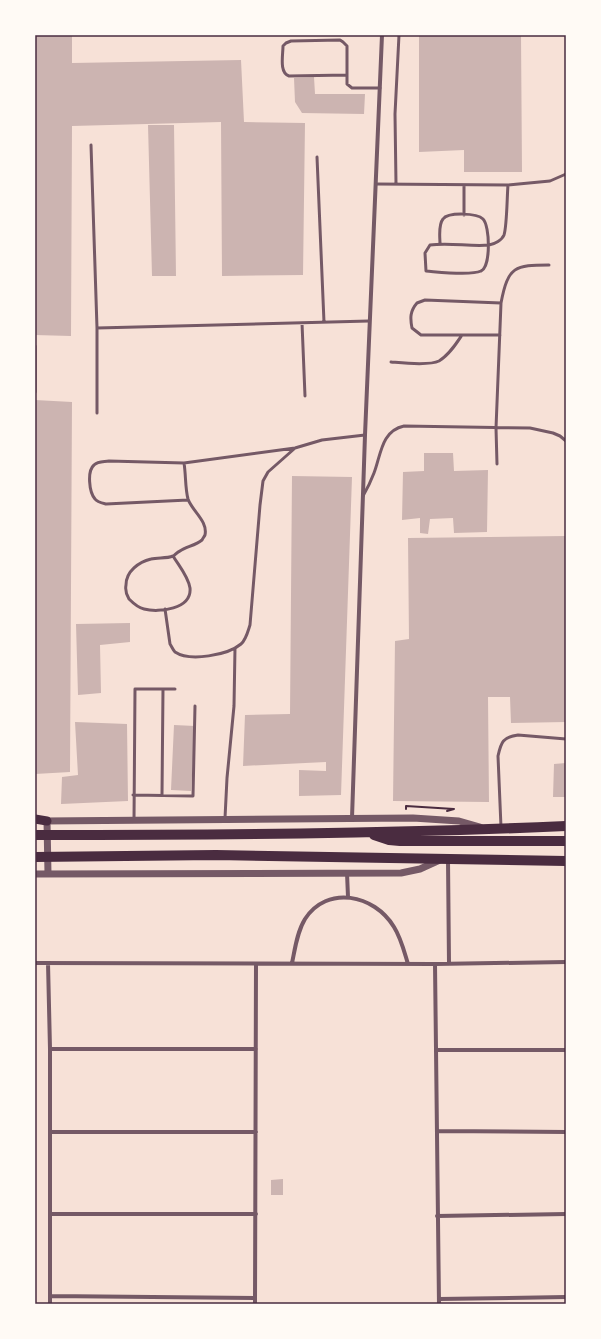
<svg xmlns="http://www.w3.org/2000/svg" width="601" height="1339" font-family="Raleway,sans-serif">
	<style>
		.building { fill: #ccb4b1 }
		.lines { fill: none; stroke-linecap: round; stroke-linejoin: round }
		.path { stroke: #4a2c40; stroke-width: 2 }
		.service { stroke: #755966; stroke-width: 3 }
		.minor { stroke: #755966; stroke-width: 4 }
		.tertiary { stroke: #755966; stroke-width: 7 }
		.primary { stroke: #4a2c40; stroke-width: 9 }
		.trunk { stroke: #4a2c40; stroke-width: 10 }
		.neatline { fill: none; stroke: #4a2c40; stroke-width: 1.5 }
	</style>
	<rect width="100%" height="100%" fill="#f7e1d7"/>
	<path class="building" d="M35,35H72V63L241,60L244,122L305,123L303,275L222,276L221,122L72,126L71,336L35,335Z
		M419,35H521L522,172H464V150L419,152Z
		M314,77L315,94H365L364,114L302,113L295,102L294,78Z
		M148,125H174L176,276H152Z
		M35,400L72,402L70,772L35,774Z
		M424,453H453L454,471L488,470L487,532L454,533L453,518L430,519L428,534L420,533V518L402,520L403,472L424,471Z
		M292,476L352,477L341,795L299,796V770L326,771V762L243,766L245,715L290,714Z
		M566,536V722L511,723L510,697H488L489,802L393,801L395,641L409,639L408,538Z
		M130,623V642L100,645L101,693L78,695L76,624Z
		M75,722L127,724L128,801L61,804L62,777L78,775Z
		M174,725L195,726L191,791L171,790Z
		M566,763V797H553L554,764Z
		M283,1179V1195H271V1180Z"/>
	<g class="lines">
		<path class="path" d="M406,809V806L454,809L447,811"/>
		<path class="service" d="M347,75L289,76C279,73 283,55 283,46L286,43L291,41L340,40L343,42L347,46V84L352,88H380
			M91,145L97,328V413
			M317,157L324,322
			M376,184L508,185L550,181L566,174
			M396,184L395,114L399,35
			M464,185V215
			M440,244C440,237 438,225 443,219C448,212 477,213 483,219C490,226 491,267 481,271C470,276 439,272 426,271L425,253L430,245C449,242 471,247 489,245C495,244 502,240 504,235C507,226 507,196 508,185
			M302,323L305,396
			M97,328L369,321
			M500,335H421L412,328C410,318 410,311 417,303L425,300L501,303
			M35,346V392
			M391,362C403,363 429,366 439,361C449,355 456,344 462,335
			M497,464L496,428L501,303C508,266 515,265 549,265
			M363,496C367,489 371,481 374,473C381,455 381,431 404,426L530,428L553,433L560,436L566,441
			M188,500L106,504C102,503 97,502 95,499C89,492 87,471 94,465C98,461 104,462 109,461L184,463L295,448L322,440L365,435
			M173,556C179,566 188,576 190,588C192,609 159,613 144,609C139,608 133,603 129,599C126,594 125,590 126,585C126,571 139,562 151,559C158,557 166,559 173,556C175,555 177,552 180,551C186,547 196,545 202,540C203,538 204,537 205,535C208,521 192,511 188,499C185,488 186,475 184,463
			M165,609L170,644C172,647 173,650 175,652C190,662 228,655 241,644C246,640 248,631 250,625L260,505L263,481L268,472L294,449
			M133,795L193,796L195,706
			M162,795L163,689H175
			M225,818L227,778L234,706L235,648
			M134,821L135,689H163
			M501,827L498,756C501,742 503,737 518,735L566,739"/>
		<path class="minor" d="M352,818L365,435L382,35
			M448,860L449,964
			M347,873L348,897
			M35,963L435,964L566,962
			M48,963L50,1049V1304
			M292,963C295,949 297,932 305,919C327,885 374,894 394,927C401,938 404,951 408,964
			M435,964L439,1304
			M50,1049H256
			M436,1050H566
			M437,1131L566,1132
			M50,1132H256
			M50,1214H256
			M437,1216L566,1214
			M50,1296L255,1298
			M439,1299L566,1297
			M255,1304L256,964"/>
		<path class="tertiary" d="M44,821L413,818L459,821L480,827
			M47,821L48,874
			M35,874L401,873L420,869L442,859"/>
		<path class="primary" d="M35,819L47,821"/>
		<path class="trunk" d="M35,835C212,835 389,834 566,826
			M374,835L389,840L400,841H566
			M35,857L216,855L566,861"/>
	</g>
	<rect width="601" height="1339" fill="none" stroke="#fffaf5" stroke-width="72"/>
	<rect x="36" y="36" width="529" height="1267" class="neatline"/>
</svg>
